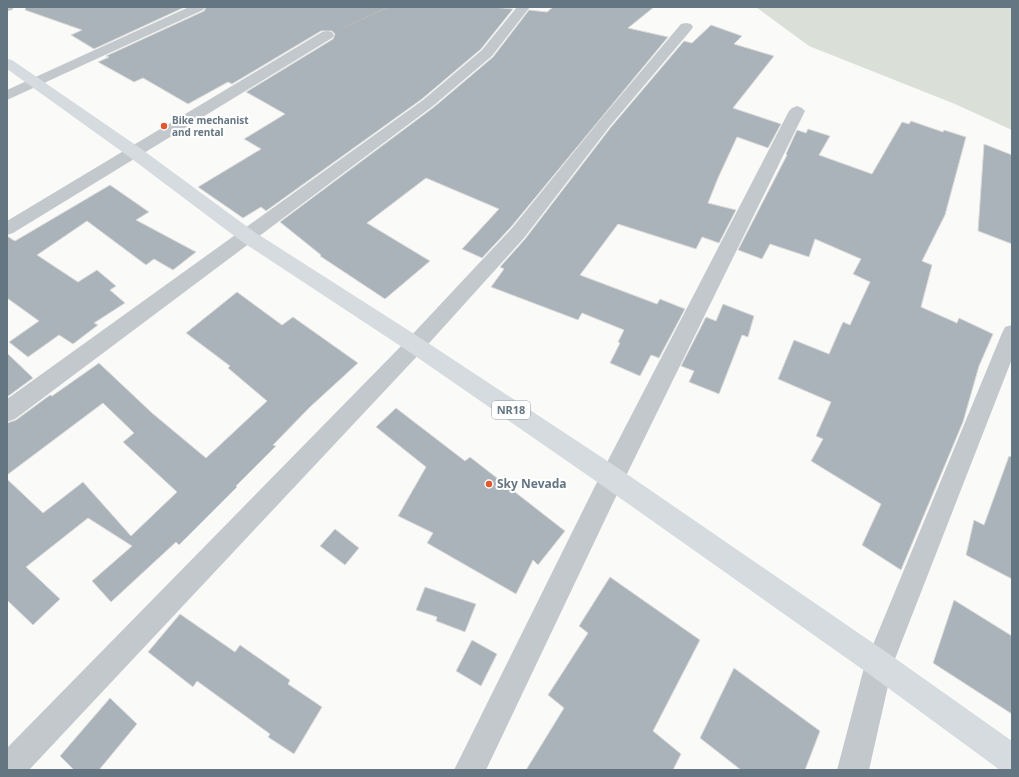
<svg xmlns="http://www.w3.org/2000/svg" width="1019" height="777" font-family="'Noto Sans',sans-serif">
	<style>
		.green { fill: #dadfd7 }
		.building { fill: #aab3b9; stroke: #dcdcda }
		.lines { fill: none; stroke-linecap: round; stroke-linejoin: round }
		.path { stroke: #bbbfc2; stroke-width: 1.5; stroke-dasharray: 1.5 1.5; stroke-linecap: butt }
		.street { fill: #c3c8cc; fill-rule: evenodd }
		.primary { fill: #d6dbdf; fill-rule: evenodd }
		.poi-dot { fill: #e4572e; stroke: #fff; stroke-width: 1.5 }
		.labels { text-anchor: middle; stroke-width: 4; stroke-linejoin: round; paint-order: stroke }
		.far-poi-label { font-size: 10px; font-weight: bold; fill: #657683; stroke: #fff; text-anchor: start }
		.shield { fill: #fff; stroke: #939fa8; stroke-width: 1 }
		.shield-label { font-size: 11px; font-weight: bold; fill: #657683 }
		.poi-label { font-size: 12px; font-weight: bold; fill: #657683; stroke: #fff; text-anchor: start }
	</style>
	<rect width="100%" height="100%" fill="#fafaf8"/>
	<path class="green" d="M756,7H1012V130L955,104L809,46Z"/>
	<path class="building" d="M26,7H185L94,49L71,35L82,30L25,10Z
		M206,7H493L513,9L481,49L422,99L266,211L261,207L243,218L198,187L261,149L244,139L285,114L246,92L333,39L335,34L332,31H321L232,84L228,82L188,104L143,78L134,82L98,62L109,57L106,56L204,11Z
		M553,7H654L628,28L668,37L511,227L482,258L462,249L499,209L426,178L367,223L430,261L385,299L320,256L321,255L280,222L434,107L493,57L529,10L547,12Z
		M711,25L742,36L734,44L774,56L733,108L781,124L768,148L737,137L718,178L708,203L736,210L719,243L702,237L696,249L618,224L580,275L657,304L660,299L685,309L659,358L651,355L640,376L610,363L620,343L618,342L624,330L582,313L578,320L491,287L504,269L500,267L525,239L611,127L684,41L692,43Z
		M911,121L943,132L944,130L966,137L945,215L922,261L932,265L921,307L957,323L959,318L993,334L979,366L963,422L901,570L862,545L881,504L811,461L823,439L816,436L831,402L778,379L794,340L829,354L843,322L850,325L870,282L853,274L861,259L815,239L809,257L770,244L762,259L738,250L787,155L786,154L797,130L806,133L808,129L830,136L819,155L872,174L902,122L909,124Z
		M984,144L1012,155V244L978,231Z
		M110,185L149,212L136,220L196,252L173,270L154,259L146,265L87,221L37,255L78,282L97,270L116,286L110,290L125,303L94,323L98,325L73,344L59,335L28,357L9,342L39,321L7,298V236L15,241Z
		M237,292L282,325L293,317L358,363L310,407L273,445L276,446L236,486L237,487L179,545L176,542L111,602L92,581L132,546L88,518L26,567L60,599L33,625L7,600V479L43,513L83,482L131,536L177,492L123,442L134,433L103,403L7,475V423L16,420L50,395L52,396L99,363L152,413L206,458L267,401L228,368L230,366L186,333Z
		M723,304L754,316L748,337L742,335L719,394L689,382L694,371L681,366L706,317L716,321Z
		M7,353L33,378L7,397Z
		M396,408L465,461L470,457L565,531L538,565L533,560L516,594L427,543L433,533L398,516L426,467L376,427Z
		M1009,456L1012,457V579L966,555L974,520L984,525Z
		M335,529L359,548L345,565L320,546Z
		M610,577L700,640L653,731L681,754L673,770H526L564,708L548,695L588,633L579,626Z
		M425,587L476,604L465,632L436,621L437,617L416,610Z
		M954,600L1012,636V714L933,663Z
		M180,614L235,652L240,645L290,680L288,684L322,707L294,754L268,737L270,734L197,681L193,687L148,652Z
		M472,640L497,654L481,686L456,671Z
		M734,668L820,731L805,770H741L700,738Z
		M110,698L137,724L99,770H74L60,756Z"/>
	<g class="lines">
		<path class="path" d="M345,27L389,7"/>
		<path class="street" d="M7,7H14L12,10L8,11Z
			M189,7H205L203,10L7,100V90Z
			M517,7H530L492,56L433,106L15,419L7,422V399L423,100L482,50Z
			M686,23L691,24L693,27L691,30L610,126L524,238L422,351L29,770H7V748L408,339L512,228L600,120L681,24Z
			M327,31L332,32L334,35L332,38L13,233L7,235V221L322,32Z
			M797,106L802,108L805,111L621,486L486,770H454L603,470L789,111L792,108Z
			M1012,325V359L893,664L869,770H837L865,664L1002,333L1005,327Z"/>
		<path class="primary" d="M7,59L12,60L140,148L253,231L422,339L621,470L889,654L1012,741V770H1000L869,674L603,486L408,351L241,241L128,156L7,69Z"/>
	</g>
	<g class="poi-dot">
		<circle cx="164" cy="126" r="4"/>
		<circle cx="489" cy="484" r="4"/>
	</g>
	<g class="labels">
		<g class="far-poi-label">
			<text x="172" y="124">Bike mechanist<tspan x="172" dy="12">and rental</tspan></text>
		</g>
		<rect class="shield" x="492" y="401" width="38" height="18" rx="3"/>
		<g class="shield-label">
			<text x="511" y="414">NR18</text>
		</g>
		<g class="poi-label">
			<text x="497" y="488">Sky Nevada</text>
		</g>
	</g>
	<rect width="1019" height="777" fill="none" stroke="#657683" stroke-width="16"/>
</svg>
